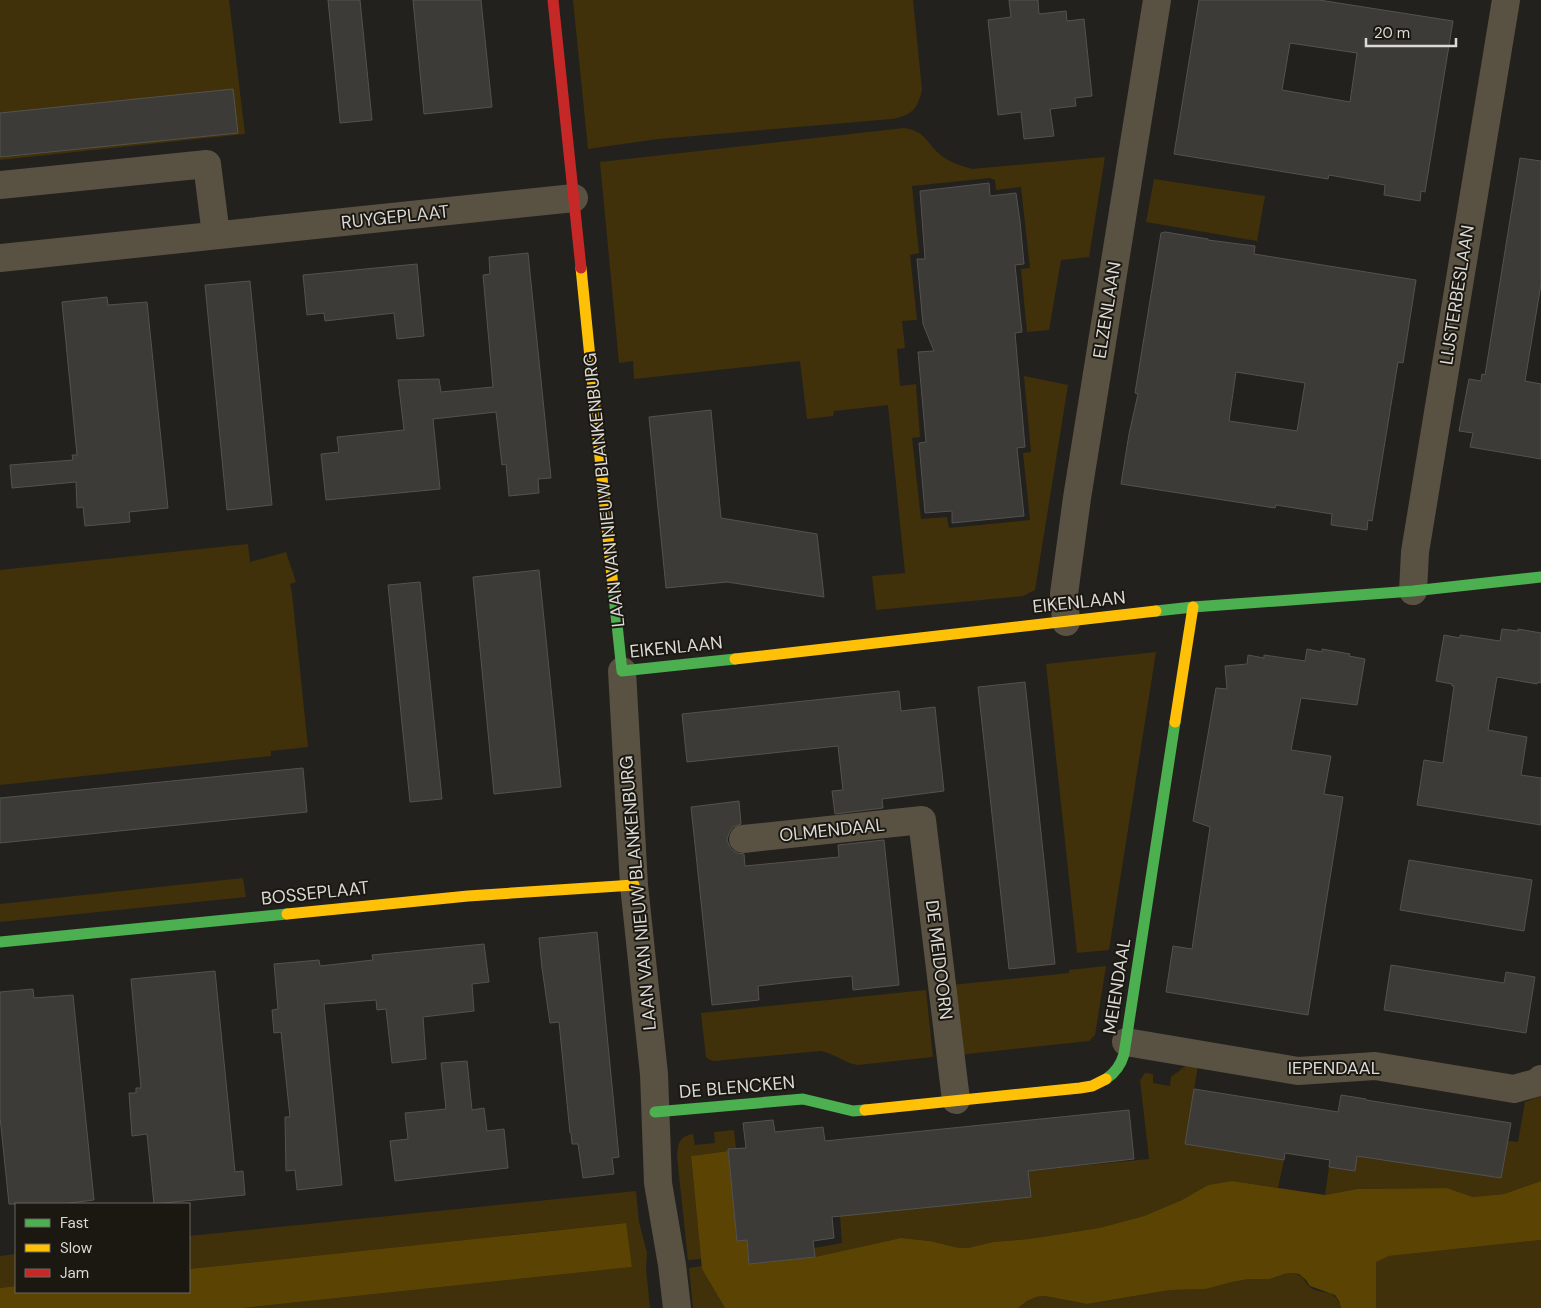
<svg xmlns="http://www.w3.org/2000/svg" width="1541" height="1308" font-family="'DM Sans',sans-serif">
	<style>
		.green { fill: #40310b }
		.water { fill: #5b4403 }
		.building { fill: #3c3b37; stroke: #54524f; fill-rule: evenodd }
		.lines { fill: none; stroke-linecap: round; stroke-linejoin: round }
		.street { stroke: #595142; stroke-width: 28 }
		.fast { stroke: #4caf50; stroke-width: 11 }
		.slow { stroke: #ffc107; stroke-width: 11 }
		.jam { stroke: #c62828; stroke-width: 11 }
		.labels { text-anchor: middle; stroke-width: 4; stroke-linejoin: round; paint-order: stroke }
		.street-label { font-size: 18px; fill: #dcdad6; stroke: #1b1812 }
	</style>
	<rect width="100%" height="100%" fill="#23211d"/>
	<path class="green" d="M0,0H229L245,134L0,160Z
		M573,0H913L922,90C917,110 912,115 892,119L658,139L588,149Z
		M904,128C928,132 926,144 942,156C951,163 962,166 972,169L1105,157L1089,257L1061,260L1049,330L1027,332L1021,269L1030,268L1021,187L996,190L995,180L990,178L912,186L919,253L910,255L917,320L902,321L905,348L897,349L900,386L916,384L920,437L912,438L921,519L947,517L949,528L1030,520L1023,453L1031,452L1024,376L1068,385L1035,590L1023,596L876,610L872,576L905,573L888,405L834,411L833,416L807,419L800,361L634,379L633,361L619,363L600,162Z
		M1154,179L1265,196L1257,241L1146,222Z
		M248,544L250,562L286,552L296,582L290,584L292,593L308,747L271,751V756L0,785V570Z
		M1156,652L1109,950L1077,953L1046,664Z
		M243,878L246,897L0,922V904Z
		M1106,966L1095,1035L1089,1041L958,1055L951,985L1069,973V970Z
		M926,990L933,1057L858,1065C844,1063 834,1053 820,1051L714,1061L710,1060L706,1057L701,1013Z
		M1188,1064L1198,1066L1185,1144L1284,1160L1278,1188L1232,1181L1208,1185L1182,1200L1144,1216L1099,1228L1029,1239L993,1242L968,1248H959L930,1241L901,1238L815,1257L814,1248L842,1243L840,1216L1031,1197L1028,1171L1149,1159L1140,1080L1145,1073L1153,1074V1083L1170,1086L1171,1077Z
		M1541,1096V1181L1504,1194L1473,1197L1447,1188L1357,1189L1325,1195L1329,1167L1354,1171L1357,1156L1501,1178L1508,1141L1518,1142L1525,1102Z
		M734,1130L736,1148L728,1149V1151L697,1155L691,1157L701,1259L688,1260L677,1156C678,1143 680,1136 693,1134L695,1145L715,1143L714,1132Z
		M636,1191L639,1222L647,1253L646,1268L650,1308H243L632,1267L625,1223L189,1269V1236Z
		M1541,1240V1308H1376V1261L1389,1256Z
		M16,1254V1286L0,1288V1256Z
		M702,1266V1269L725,1308H693L689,1268Z
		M1292,1273C1306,1276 1302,1280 1310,1287C1323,1297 1334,1285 1341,1308H1018L1027,1301L1036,1297L1045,1296L1087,1304L1170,1290L1206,1289L1232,1282L1249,1279H1270L1284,1274Z"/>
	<path class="water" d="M728,1151L737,1240H747L749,1264L815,1257L901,1238L930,1241L959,1248H968L993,1242L1029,1239L1099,1228L1144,1216L1182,1200L1208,1185L1232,1181L1325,1195L1357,1189L1447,1188L1473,1197L1504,1194L1541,1181V1240L1389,1256L1376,1262V1308H1341L1339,1301L1335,1295L1310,1286L1306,1280L1299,1274L1292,1273L1284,1274L1270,1279H1249L1232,1282L1206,1289L1170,1290L1087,1304L1045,1296L1036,1297L1027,1301L1018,1308H725L702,1269L691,1156Z
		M626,1223L632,1267L243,1308H0V1288L16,1286V1292H189V1269Z"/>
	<path class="building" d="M328,0H360L372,120L340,123Z
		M413,0H481L492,107L424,114Z
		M1009,0H1038L1039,14L1066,11L1067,21L1084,19L1092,96L1075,98L1076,106L1050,109L1054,136L1024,139L1021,112L998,115L988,20L1011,17Z
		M1199,0H1319L1453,21L1425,192L1421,191L1420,201L1384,195L1385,185L1329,175L1328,179L1174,154ZM1290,43L1357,53L1350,102L1282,90Z
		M233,89L238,133L0,157V113Z
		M1520,158L1541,161V284L1525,381L1541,384V459L1470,447L1473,433L1459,431L1469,379L1481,381L1482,374L1485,375Z
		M989,183L990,196L1016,193L1020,221L1024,264L1015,265L1022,332L1015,333L1025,447L1017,448L1024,516L952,523V511L925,513L919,443L926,442L918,352L934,351L923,324L917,259H925L920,191Z
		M1165,232L1208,239V240L1255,246L1254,254L1416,280L1403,363L1398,362L1372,521L1368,520L1367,530L1331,525L1332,514L1276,505L1275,508L1121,484L1129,434L1138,394L1135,393L1161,233ZM1236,372L1305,383L1297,431L1229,421Z
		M528,253L551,478L538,479L539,493L509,496L506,464L502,465L496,412L433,419L440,489L326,500L321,454L339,452L337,437L404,430L398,380L439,379L441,392L493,387L483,275L490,274L489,257Z
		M417,264L424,336L397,339L394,313L325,321L324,313L307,315L303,275Z
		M250,281L272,505L227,510L205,285Z
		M107,297L108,305L147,302L168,508L129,512L130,522L85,526L83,507L77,508L76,482L12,488L10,465L73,460L72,455H77L62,302Z
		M711,410L721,518L817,534L824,597L727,582L666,588L649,417Z
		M539,570L561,787L494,794L473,577Z
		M420,582L442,799L410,802L388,585Z
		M1502,629L1518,631V629L1541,633V683L1538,682L1537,684L1497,677L1488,730L1527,737L1521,775L1541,778V825L1417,805L1424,760L1443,763L1454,686H1452V684L1436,681L1444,635L1460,638V635L1500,641Z
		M1307,649L1322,652V649L1350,654L1349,656L1365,659L1357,705L1301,698L1291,750L1331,756L1324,794L1343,797L1308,1015L1166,992L1173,946L1192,949L1210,827L1193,821L1216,688L1227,689L1225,666L1247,664L1248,655L1264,658V655L1305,661Z
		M1025,682L1055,964L1009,969L978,687Z
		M899,691L901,711L935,707L944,791L882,799L883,808L835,814L832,791L843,790L838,746L687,762L682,714Z
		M303,768L307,812L0,843V798Z
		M739,801L741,824L733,827L729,833L727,840L731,849L737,853L744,854L745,866L839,857L838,845L884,840L899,985L853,990L852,976L801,981L758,986L759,1000L712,1005L691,807Z
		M1409,860L1532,880L1524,931L1400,910Z
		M597,932L619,1157L612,1158L614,1174L583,1178L578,1144H572L571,1133H570L559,1022L550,1023L542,968L539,938Z
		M484,944L489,982L472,984L474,1011L423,1017L426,1059L392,1063L386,1009L377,1010L376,1000L324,1004L342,1185L297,1190L295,1170L286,1171L285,1117H290L281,1032L274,1033L272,1010L278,1009L274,964L319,960L320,966L373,960L372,955Z
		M1391,965L1504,983L1506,972L1535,977L1526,1033L1384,1010Z
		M215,971L235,1172L243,1171L245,1195L154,1204L147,1134L132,1136L129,1093H136V1088H141L131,979Z
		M33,989L34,998L73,995L94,1200L62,1204H9L0,1117V992Z
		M467,1061L472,1110L484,1108L487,1131L504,1129L508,1168L395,1181L390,1141L408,1139L405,1113L446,1109L441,1063Z
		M1194,1089L1338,1112L1341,1095L1366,1099V1100L1511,1123L1501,1178L1357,1156L1355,1171L1329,1167L1330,1160L1285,1153L1284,1160L1185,1144Z
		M1129,1110L1134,1159L1028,1171L1031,1197L832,1217L834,1238L813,1241L815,1257L749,1264L747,1240L737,1241L728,1149L746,1148L743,1123L773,1120L775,1132L823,1127L825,1141Z"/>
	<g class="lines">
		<path class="street" d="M0,185L207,164L216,235
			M0,258L574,198
			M1413,591L1415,552L1506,0
			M1066,622L1064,594L1077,498L1157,0
			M622,671L634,885L654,1074L658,1183L672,1265L677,1308
			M743,839L922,820L956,1100
			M1126,1042L1298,1071L1375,1066L1514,1089L1539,1082L1541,1079"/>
		<path class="fast" d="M613,587L622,671L735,659
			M1156,611L1193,607L1413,591L1541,577
			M0,942L287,914
			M1106,1079C1115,1073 1121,1065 1124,1054L1175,722
			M655,1112L803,1099L853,1111L865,1110"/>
		<path class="slow" d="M581,268L613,587
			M735,659L1156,611
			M1175,722L1193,607
			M287,914L468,896L634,885
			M865,1110L1080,1088L1092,1086L1106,1079"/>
		<path class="jam" d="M553,0L581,268"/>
	</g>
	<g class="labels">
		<g class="street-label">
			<text transform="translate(395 217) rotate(-6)" y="6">RUYGEPLAAT</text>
			<text transform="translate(1457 295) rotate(-81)" y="6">LIJSTERBESLAAN</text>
			<text transform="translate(1107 310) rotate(-81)" y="6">ELZENLAAN</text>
			<text transform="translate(604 490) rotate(-96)" y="6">LAAN VAN NIEUW BLANKENBURG</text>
			<text transform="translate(1079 602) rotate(-6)" y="6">EIKENLAAN</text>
			<text transform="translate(676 647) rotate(-6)" y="6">EIKENLAAN</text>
			<text transform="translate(832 830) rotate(-6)" y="6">OLMENDAAL</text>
			<text transform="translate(315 893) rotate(-6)" y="6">BOSSEPLAAT</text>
			<text transform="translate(638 893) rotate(-95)" y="6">LAAN VAN NIEUW BLANKENBURG</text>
			<text transform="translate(939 960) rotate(83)" y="6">DE MEIDOORN</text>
			<text transform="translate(1117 986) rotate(-81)" y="6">MEIENDAAL</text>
			<text x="1334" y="1074">IEPENDAAL</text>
			<text transform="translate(737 1087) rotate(-5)" y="6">DE BLENCKEN</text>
		</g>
	</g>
	<rect x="15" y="1203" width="175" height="90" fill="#1b1812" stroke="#686660"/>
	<rect x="25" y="1219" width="25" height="8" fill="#4caf50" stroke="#686660"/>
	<text x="60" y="1228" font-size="15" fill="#dcdad6">Fast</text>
	<rect x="25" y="1244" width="25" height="8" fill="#ffc107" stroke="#686660"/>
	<text x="60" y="1253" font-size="15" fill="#dcdad6">Slow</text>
	<rect x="25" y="1269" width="25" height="8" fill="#c62828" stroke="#686660"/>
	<text x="60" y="1278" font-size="15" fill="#dcdad6">Jam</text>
	<path d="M1366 38v8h90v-8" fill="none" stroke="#dcdad6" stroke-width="2.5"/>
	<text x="1374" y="38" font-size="15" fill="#dcdad6" stroke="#1b1812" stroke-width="4" paint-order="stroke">20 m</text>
</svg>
